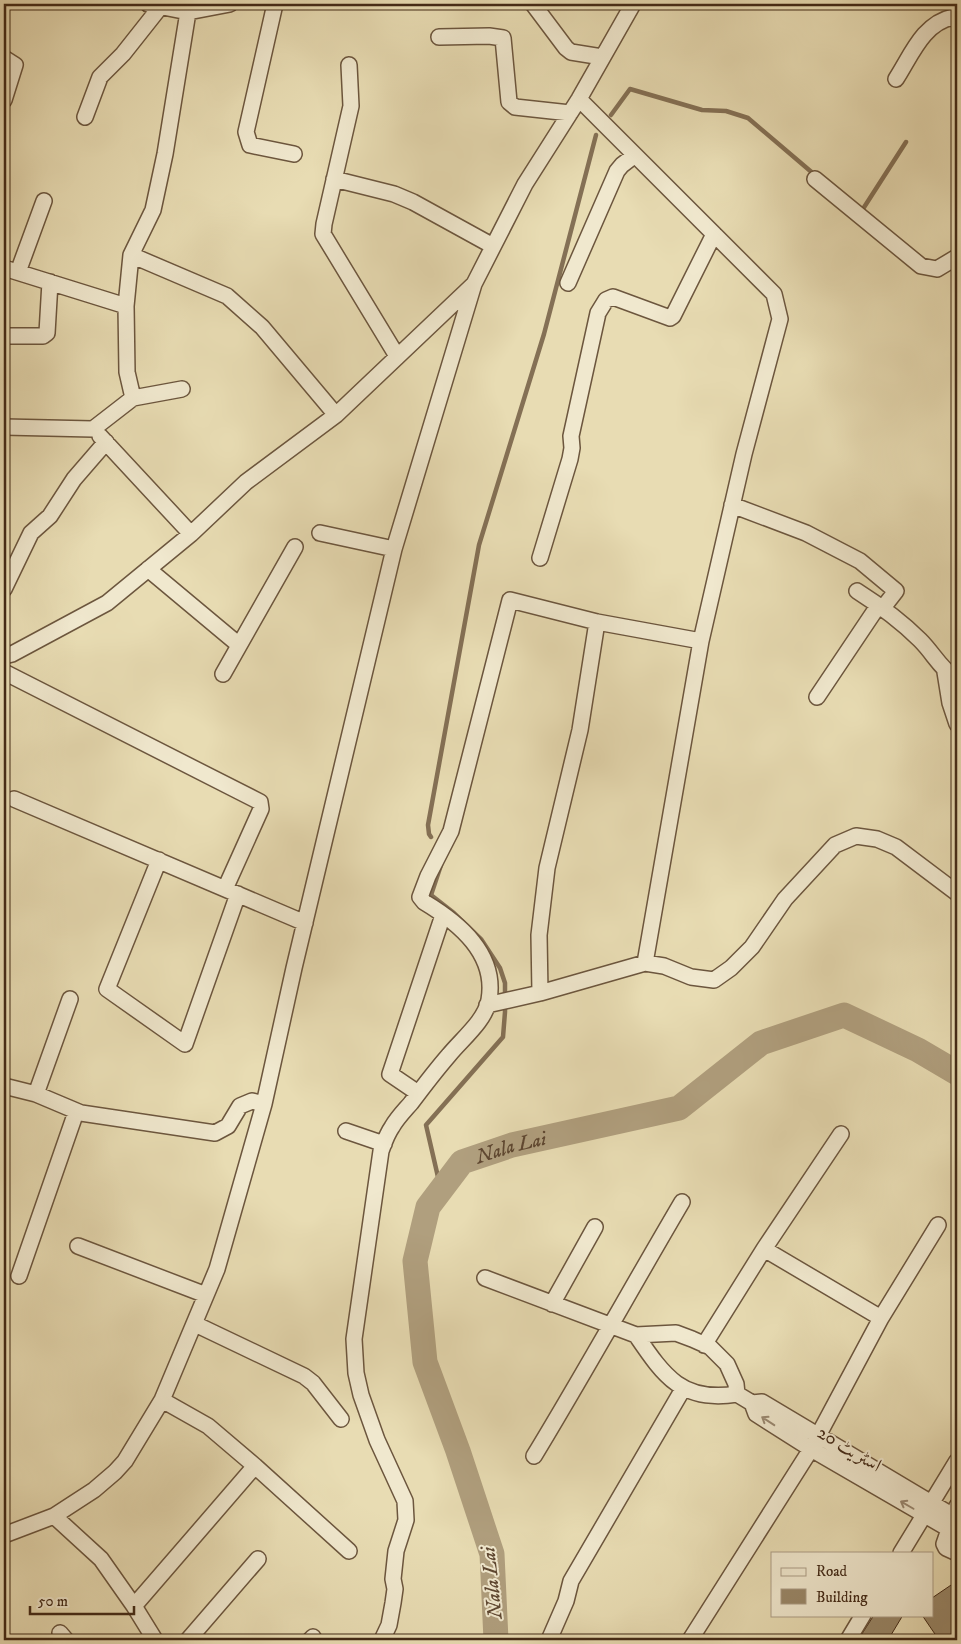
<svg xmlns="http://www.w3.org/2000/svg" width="961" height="1644" font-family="'IM FELL DW Pica',Amiri,serif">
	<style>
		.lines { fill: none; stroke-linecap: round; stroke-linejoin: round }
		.stream { stroke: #847055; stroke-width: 4.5 }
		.river { stroke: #b09f7e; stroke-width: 25 }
		.building { fill: #998768; stroke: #432a17 }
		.minor-casing { stroke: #6c563e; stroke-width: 18 }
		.minor { stroke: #f0e8ce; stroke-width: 15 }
		.oneway { stroke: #9a8972 }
		.labels { text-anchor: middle; stroke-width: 4; stroke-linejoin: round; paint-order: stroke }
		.street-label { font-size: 19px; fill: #432a17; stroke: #f0e8ce }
		.water-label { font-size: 20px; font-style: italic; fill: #5e4731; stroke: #f0e8ce }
	</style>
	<rect width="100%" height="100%" fill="#e8dcb3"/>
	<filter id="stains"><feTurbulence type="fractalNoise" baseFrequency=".004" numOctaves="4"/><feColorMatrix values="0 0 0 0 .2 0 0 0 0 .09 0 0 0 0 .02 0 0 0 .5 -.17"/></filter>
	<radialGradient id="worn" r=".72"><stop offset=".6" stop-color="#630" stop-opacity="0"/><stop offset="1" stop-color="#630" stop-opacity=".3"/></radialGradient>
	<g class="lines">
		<path class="stream" d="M611,115L630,89L702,110L726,111L748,118L815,175
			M861,212L906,142
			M431,837L429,834L428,825L479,545L544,334L596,135
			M441,1190L426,1125L503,1037L505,1012V983L500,968L481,939L454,913L431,895L441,865"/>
		<path class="river" id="s1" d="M496,1640L492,1554L458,1451L425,1362L415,1261L428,1207L462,1162L512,1145L679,1108L761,1043L844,1015L918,1050L957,1073"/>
	</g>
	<path class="building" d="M957,1581V1640H939L922,1615H932V1598Z
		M874,1615H903L888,1640H858Z"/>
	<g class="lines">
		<g class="minor-casing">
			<path id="minor" d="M148,4L188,12
				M275,4L246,132L250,145L294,154
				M533,4L566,48L571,52L602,57
				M439,37L489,36L503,38L509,102L515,107L570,113
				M4,58L15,65L4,100
				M349,65L351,106L324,224L323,234L397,356
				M896,79C911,56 923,23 953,17L957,21
				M579,99L774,294L780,319L744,454L701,641L645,963
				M85,117L100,77L123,54L161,6
				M334,179L394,194L413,202L493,246
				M815,179L921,266L937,269L957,257
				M131,255L227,296L262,327L336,415
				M4,268L126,306
				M18,272L44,201
				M568,283L617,171L622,165L635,155
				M4,336H43L47,333L50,282
				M133,398L182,389
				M4,427L93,429L133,398L127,372L126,306L131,255L153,210L165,154L188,12L230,4
				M100,436L191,534
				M732,505L806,533L860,561L896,591L882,609
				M320,533L394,549
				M540,558L570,459L572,448L571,436L598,313L606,300L613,297L670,318L673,316L714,234
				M148,569L239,645
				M4,589L31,533L50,516L74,479L106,442
				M857,591C879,605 902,622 920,640C934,654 939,667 957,680
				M4,656L12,654L107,603L191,534L246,482L336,415L474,284L525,184L579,99L633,4
				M4,672L260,802L261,809L225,889
				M945,672L950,703L957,724
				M223,674L295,547
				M817,697L878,606
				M14,799L305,923
				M159,860L107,989L185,1044L238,894
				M540,993L539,935L547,868L580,730L597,622
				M487,1005L540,993L645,963L664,966L691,977L714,980L731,968L752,947L785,899L835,845L856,836L877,839L896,847L957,893
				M4,1086L36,1094L81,1113L215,1133L228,1126L240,1106L252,1101L264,1104
				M418,1093L390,1074L443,915
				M36,1094L70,999
				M346,1131L384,1144
				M78,1246L206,1295
				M764,1249L881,1318
				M19,1276L76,1112
				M485,1278L636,1335L676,1333L692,1339L710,1347L727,1364L736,1384L737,1394
				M552,1304L595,1227
				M195,1324L304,1376L313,1383L341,1419
				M636,1335C664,1376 682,1403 737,1394L752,1403L756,1414L811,1449L949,1529
				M704,1345L764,1249L841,1134
				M162,1400L208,1426L255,1466L349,1551
				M752,1403L762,1402L953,1516
				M534,1456C585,1372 632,1287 682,1202
				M957,1506L944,1544L946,1548L957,1553
				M54,1516L101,1559L134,1606L155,1640
				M4,1535L54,1516L94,1490L115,1472L125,1461L162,1400L217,1269L264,1104L294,968L394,549L474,284
				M901,1553L957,1461
				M134,1606L255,1466
				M60,1633L66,1640
				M188,1640L258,1559
				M310,1640L313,1637
				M382,1640L389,1625L393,1603L395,1589L393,1579L396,1551L406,1520L405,1501L377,1440L361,1395L356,1373L354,1339L381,1151C384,1143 387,1134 392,1127C397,1118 405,1110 411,1103C423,1087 436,1070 449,1055C462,1039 485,1021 489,1000C497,954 459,923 424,902L420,897L428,876L451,831L510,600L597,622L701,641
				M549,1640L566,1601L571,1581L683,1389
				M690,1640L811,1449L881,1318L938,1225
				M848,1640L863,1615"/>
		</g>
		<use href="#minor" class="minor"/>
	</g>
	<defs><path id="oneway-shaft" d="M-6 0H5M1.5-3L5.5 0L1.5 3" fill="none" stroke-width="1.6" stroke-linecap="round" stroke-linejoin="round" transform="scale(1.25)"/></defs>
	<g class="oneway">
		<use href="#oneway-shaft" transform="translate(768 1421) rotate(-147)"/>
		<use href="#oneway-shaft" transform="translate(907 1505) rotate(-150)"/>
	</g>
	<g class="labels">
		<g class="street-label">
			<text transform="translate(850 1448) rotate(31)" y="7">اسٹریٹ 20</text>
		</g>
		<g class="water-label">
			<text dy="7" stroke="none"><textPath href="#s1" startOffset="554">Nala Lai</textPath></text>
			<text transform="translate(491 1583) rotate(-96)" y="7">Nala Lai</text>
		</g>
	</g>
	<rect width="961" height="1644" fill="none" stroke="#e8dcb3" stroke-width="20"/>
	<rect x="5" y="5" width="951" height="1634" fill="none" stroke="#432a17" stroke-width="2.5"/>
	<rect x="10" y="10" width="941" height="1624" fill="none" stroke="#432a17"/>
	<rect x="771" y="1552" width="162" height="65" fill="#f0e8ce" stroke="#ab9c85"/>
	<rect x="781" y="1568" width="25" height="8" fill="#f0e8ce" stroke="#ab9c85"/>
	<text x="816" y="1576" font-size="15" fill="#432a17">Road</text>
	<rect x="781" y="1589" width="25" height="15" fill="#998768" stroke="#ab9c85"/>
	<text x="816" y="1602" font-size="15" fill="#432a17">Building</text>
	<path d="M30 1606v8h104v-8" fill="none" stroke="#432a17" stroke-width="2.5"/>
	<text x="38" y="1606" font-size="15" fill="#432a17" stroke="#f0e8ce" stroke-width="4" paint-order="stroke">50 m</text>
	<rect width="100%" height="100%" filter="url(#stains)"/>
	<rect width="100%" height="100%" fill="url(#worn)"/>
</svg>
